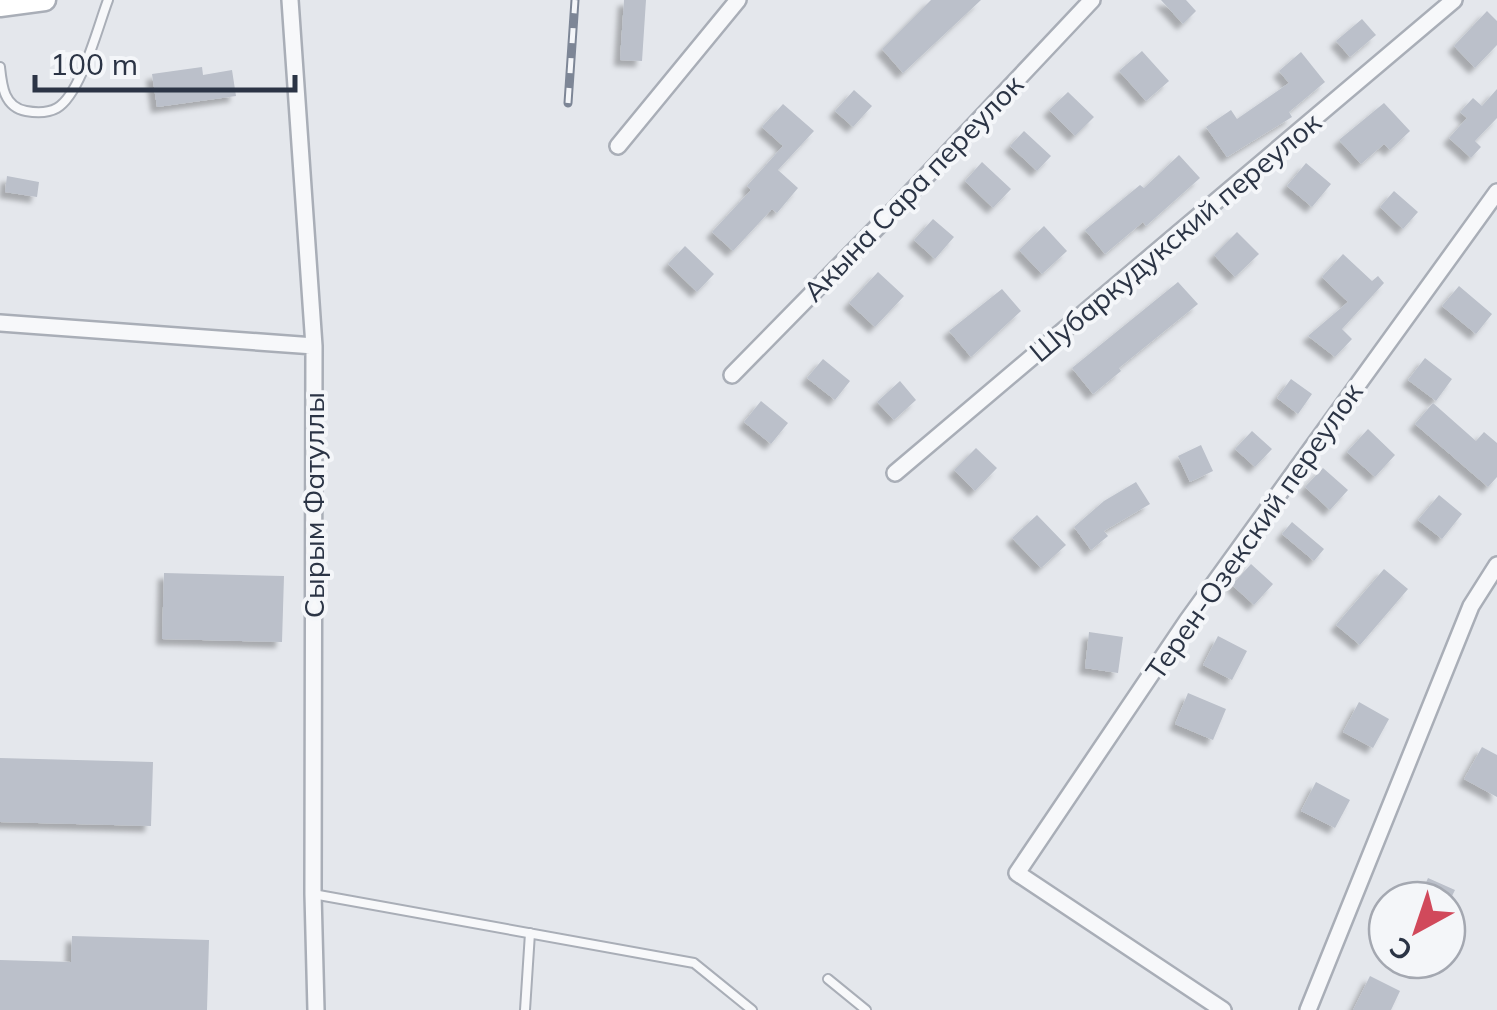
<svg xmlns="http://www.w3.org/2000/svg" width="1497" height="1010" font-family="Mulish,sans-serif">
	<style>
		.building { fill: #bbc0ca; filter: url(#shadow) }
		.lines { fill: none; stroke-linecap: round; stroke-linejoin: round }
		.lane-casing { stroke: #a9aeb7; stroke-width: 12 }
		.street-casing { stroke: #a9aeb7; stroke-width: 20 }
		.secondary-casing { stroke: #a9aeb7; stroke-width: 25 }
		.lane { stroke: #f7f8fa; stroke-width: 8 }
		.street { stroke: #f7f8fa; stroke-width: 15 }
		.secondary { stroke: #fff; stroke-width: 20 }
		.rail-casing { stroke: #7d8696; stroke-width: 9 }
		.rail { stroke: #f4f6f9; stroke-width: 5; stroke-dasharray: 15; stroke-linecap: butt }
		.labels { text-anchor: middle; stroke-width: 8; stroke-linejoin: round; paint-order: stroke }
		.street-label { font-size: 28px; fill: #2b3445; stroke: #f4f6f9 }
	</style>
	<defs>
		<filter id="shadow"><feDropShadow dx="-6" dy="6" stdDeviation="2.5" flood-color="#0004"/></filter>
	</defs>
	<rect width="100%" height="100%" fill="#e4e7ec"/>
	<path class="building" d="M624,0H646L642,61L620,60Z
		M931,0H981L903,73L882,49Z
		M1161,0H1186L1196,11L1183,24Z
		M1487,11L1497,21V45L1475,68L1454,46Z
		M1362,19L1376,35L1350,57L1336,41Z
		M1142,51L1169,81L1146,101L1119,71Z
		M1301,52L1325,82L1289,112L1292,117L1227,157L1206,127L1231,110L1237,119L1289,83L1279,71Z
		M202,67L203,75L232,70L236,96L157,107L152,74Z
		M1497,89V118L1475,141L1481,147L1471,158L1449,138L1467,118L1460,112L1473,98L1482,106Z
		M854,90L872,106L853,127L835,111Z
		M1068,92L1094,117L1075,136L1049,110Z
		M1384,103L1410,131L1390,150L1384,144L1361,164L1339,140Z
		M783,104L814,131L778,170L798,188L777,213L772,209L733,251L712,232L751,190L747,186L783,146L762,127Z
		M1024,131L1051,156L1037,171L1010,146Z
		M1179,155L1200,178L1146,226L1143,222L1105,254L1085,230L1140,185L1144,188Z
		M982,162L1011,189L993,208L965,181Z
		M1306,163L1331,184L1312,207L1287,186Z
		M7,176L39,182L37,197L5,192Z
		M1394,191L1418,212L1403,229L1380,207Z
		M933,219L954,237L935,259L914,240Z
		M1044,226L1067,251L1042,274L1019,250Z
		M1237,232L1259,254L1235,277L1214,255Z
		M685,246L714,274L697,292L668,264Z
		M1343,254L1372,281L1378,276L1384,283L1342,329L1352,339L1335,357L1308,336L1348,302L1322,277Z
		M878,272L904,296L875,327L849,303Z
		M1178,282L1198,304L1119,368L1121,371L1093,394L1072,368Z
		M1459,286L1492,314L1476,334L1442,306Z
		M1002,289L1021,311L971,357L949,331Z
		M1425,358L1452,379L1436,401L1408,380Z
		M823,359L850,381L835,400L807,378Z
		M1291,379L1312,394L1298,414L1277,398Z
		M900,381L916,400L894,420L877,402Z
		M761,401L788,423L771,444L744,422Z
		M1433,403L1476,441L1484,432L1497,443V477L1488,487L1415,424Z
		M1368,429L1395,455L1375,477L1347,452Z
		M1252,431L1272,449L1255,467L1235,449Z
		M1201,445L1213,471L1190,482L1178,456Z
		M976,448L997,468L975,491L954,470Z
		M1323,468L1348,490L1330,510L1305,487Z
		M1136,482L1150,504L1104,531L1108,536L1091,550L1074,527L1104,501Z
		M1439,495L1462,514L1442,539L1418,520Z
		M1037,515L1066,545L1041,568L1012,538Z
		M1292,522L1324,549L1314,561L1282,534Z
		M1251,564L1273,584L1254,605L1232,585Z
		M1384,569L1408,589L1360,645L1336,625Z
		M164,573L284,576L282,642L162,639Z
		M1089,632L1123,637L1118,673L1085,668Z
		M1218,636L1247,651L1232,680L1203,665Z
		M1188,693L1226,709L1213,740L1175,724Z
		M1359,702L1389,719L1373,748L1343,732Z
		M1482,747L1497,755V797L1464,779Z
		M0,758L153,762L151,826L0,822Z
		M1316,782L1350,800L1335,828L1301,811Z
		M1428,878L1455,890L1450,900H1418Z
		M72,936L209,940L207,1010H0V960L71,962Z
		M1370,976L1400,991L1391,1010H1353Z"/>
	<g class="lines">
		<g class="lane-casing">
			<path id="lane" d="M0,67C2,86 4,107 26,111C37,113 48,113 57,108C81,94 98,26 108,0
				M313,894L694,963L752,1010
				M828,979L866,1010
				M525,1010L530,933"/>
		</g>
		<g class="street-casing">
			<path id="street" d="M290,0L314,346L313,894L316,1010
				M618,146L738,0
				M0,323L314,346
				M732,375L898,206L1092,0
				M895,473L1454,0
				M1223,1010L1017,873L1187,621L1497,192
				M1308,1010L1471,606L1497,565"/>
		</g>
		<g class="secondary-casing">
			<path id="secondary" d="M0,6L45,0"/>
		</g>
		<use href="#lane" class="lane"/>
		<use href="#street" class="street"/>
		<use href="#secondary" class="secondary"/>
		<g class="rail-casing">
			<path id="rail" d="M568,103L575,0"/>
		</g>
		<use href="#rail" class="rail"/>
	</g>
	<g class="labels">
		<g class="street-label">
			<text transform="translate(913 188) rotate(-46)" y="10">Акына Сара переулок</text>
			<text transform="translate(1175 237) rotate(-40)" y="10">Шубаркудукский переулок</text>
			<text transform="translate(314 505) rotate(-90)" y="10">Сырым Фатуллы</text>
			<text transform="translate(1254 531) rotate(-55)" y="10">Терен-Озекский переулок</text>
		</g>
	</g>
	<g transform="translate(1417 930) rotate(220)"><circle r="48" fill="#f4f6f9" stroke="#a4a8b1" stroke-width="2.5"/>
	<path d="M0-8L18 38L0 25L-18 38Z" fill="#d1495b"/>
	<text y="-15" font-size="28" font-weight="bold" text-anchor="middle" fill="#2b3445">С</text>
	</g>
	<path d="M35 75v15h260v-15" fill="none" stroke="#2b3445" stroke-width="5"/>
	<text x="50" y="75" font-size="30" fill="#2b3445" stroke="#f4f6f9" stroke-width="8" paint-order="stroke">100 m</text>
</svg>
